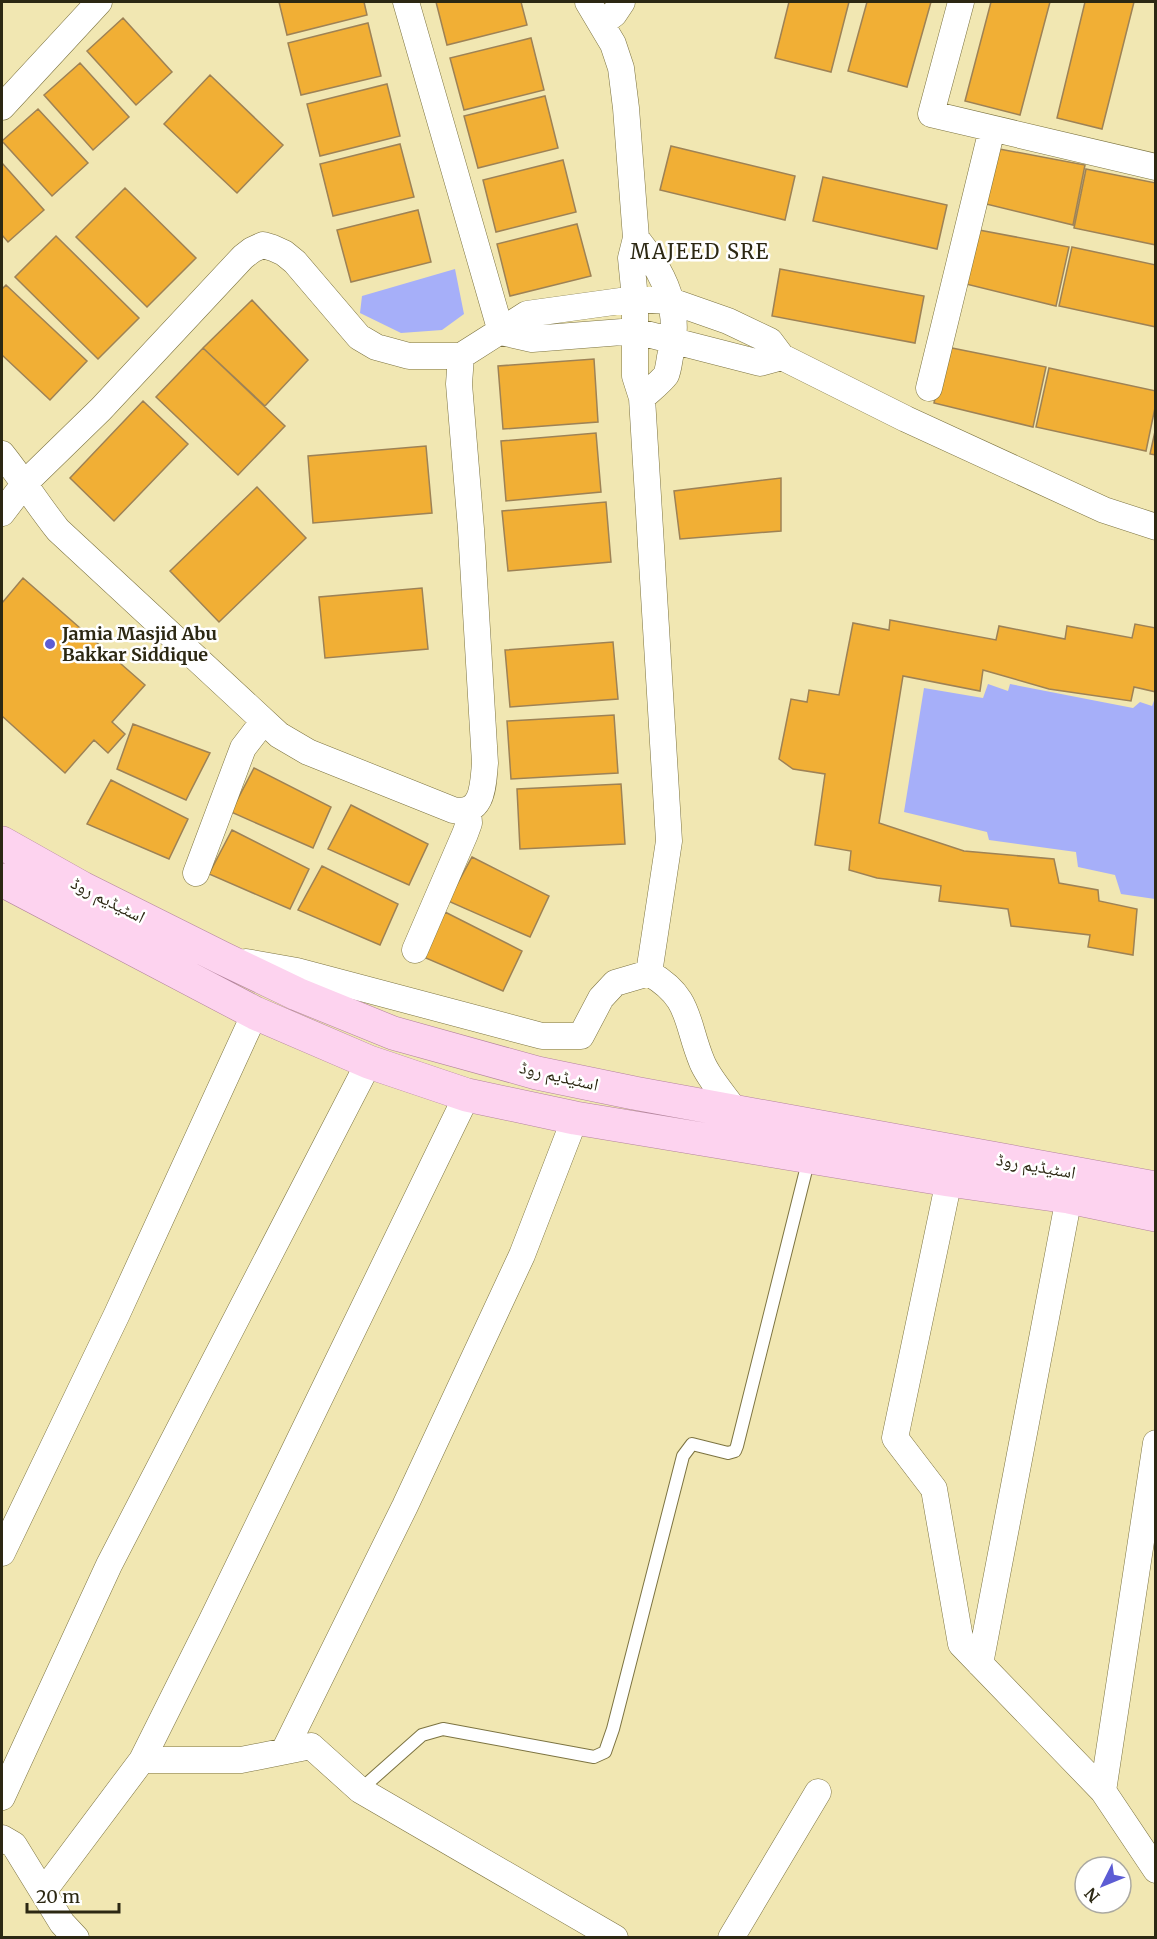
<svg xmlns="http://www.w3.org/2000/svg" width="1157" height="1939" font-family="Merriweather,'Noto Naskh Arabic',serif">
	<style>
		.green { fill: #a6aff9 }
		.building { fill: #f1af35; stroke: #9e8255; stroke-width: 1.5 }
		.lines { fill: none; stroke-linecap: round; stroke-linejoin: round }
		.service-casing { stroke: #7c7341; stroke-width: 14 }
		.minor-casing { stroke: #7c7341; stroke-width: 27 }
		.primary-casing { stroke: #b3849c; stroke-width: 34 }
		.service { stroke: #fff; stroke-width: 12 }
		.minor { stroke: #fff; stroke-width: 26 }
		.primary { stroke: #fdd3ef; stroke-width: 33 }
		.poi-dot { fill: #5c5cd4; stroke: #fff; stroke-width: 2 }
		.labels { text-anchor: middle; stroke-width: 5; stroke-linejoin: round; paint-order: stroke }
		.poi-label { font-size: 18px; font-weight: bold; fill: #2c2813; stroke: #fff; text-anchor: start }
		.street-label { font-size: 18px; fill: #2c2813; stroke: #fff }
		.neighbourhood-label { font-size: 20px; letter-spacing: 1.5px; fill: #2c2813; stroke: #fff }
	</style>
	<rect width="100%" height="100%" fill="#f1e7b2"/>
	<path class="green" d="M455,269L464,314L442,330L401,333L360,313L362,296Z
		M988,684L1008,691L1010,684L1133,708L1140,702L1152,706L1155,698V899L1121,894L1115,875L1078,867L1076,852L989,840L987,832L904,812L924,688L983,698Z"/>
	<path class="building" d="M279,2H364L367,15L287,35Z
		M436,2H521L527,25L447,45Z
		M789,2H849L831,72L775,58Z
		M867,2H931L907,87L848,71Z
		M991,2H1050L1020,115L965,101Z
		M1085,2H1134L1102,129L1057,118Z
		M123,18L172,72L136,105L87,51Z
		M368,23L381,76L301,95L288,43Z
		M531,38L544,90L464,110L450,58Z
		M80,63L129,117L93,150L44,95Z
		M210,75L283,145L237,193L164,124Z
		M387,84L400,136L320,156L307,104Z
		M545,96L558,148L478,168L464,116Z
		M38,109L88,163L52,196L2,141Z
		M400,144L414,197L333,216L320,164Z
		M671,146L795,176L785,220L660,190Z
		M994,148L1085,165L1073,225L982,203Z
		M563,160L576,212L496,232L483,180Z
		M2,163L44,210L8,242L2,235Z
		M1086,169L1156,183V245L1074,228Z
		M823,177L947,205L937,249L813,221Z
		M125,188L196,258L147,307L76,237Z
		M418,210L431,262L351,282L337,230Z
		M577,224L591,276L510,296L497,244Z
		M979,230L1069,247L1056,306L966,284Z
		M56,236L139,318L98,359L15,277Z
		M1072,247L1156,265V327L1059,306Z
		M780,269L924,296L915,343L772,316Z
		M6,285L87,361L50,400L2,355V289Z
		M252,300L308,360L265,406L203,348Z
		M947,347L1046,367L1033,427L934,403Z
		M203,348L285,426L238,475L156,397Z
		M594,359L598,422L503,429L498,366Z
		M1049,368L1156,391V403L1146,451L1036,427Z
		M143,401L188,444L114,521L70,478Z
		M1156,427V455L1150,454Z
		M596,433L601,492L506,501L501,441Z
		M426,446L432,513L313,523L308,456Z
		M781,478V531L680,539L674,491Z
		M257,487L306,538L219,622L170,571Z
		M606,502L611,562L508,571L502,511Z
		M23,578L145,685L112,722L125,734L108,753L94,740L65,773L2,716V603Z
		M422,588L428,649L325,658L319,597Z
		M890,620L996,640L999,626L1065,639L1067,626L1132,638L1135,624L1156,628V692L1134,687L1131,701L1049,689L983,670L980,691L903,676L879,823L964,851L1054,859L1059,883L1098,890L1099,901L1137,909L1133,955L1088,947L1090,935L1011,926L1008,909L939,901L941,886L877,878L849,870L851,851L815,845L825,774L793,769L779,759L791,699L807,702L809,690L839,695L853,623L889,630Z
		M613,642L618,699L510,707L505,650Z
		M614,715L618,773L511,779L507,721Z
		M133,724L210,753L186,800L117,769Z
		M254,768L331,807L313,848L231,812Z
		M111,780L188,819L169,859L87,824Z
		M621,784L625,844L520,849L517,789Z
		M351,805L428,844L409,885L328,849Z
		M232,830L309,869L290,909L209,874Z
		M472,857L549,896L530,937L448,901Z
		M322,866L398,904L380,945L298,910Z
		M445,912L522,951L503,991L421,956Z"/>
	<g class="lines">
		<g class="service-casing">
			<path id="service" d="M360,1790L422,1735L443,1729L594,1757L605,1752L613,1729L683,1456L692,1444L728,1453L735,1451L737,1446L809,1158"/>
		</g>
		<g class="minor-casing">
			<path id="minor" d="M406,2L501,332
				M588,2L613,44L621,68L626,108L636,238L631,258L635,299V376L642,398L669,841L649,973
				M961,2L931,114L1156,167
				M602,23L614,14L622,2
				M2,107L99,2
				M636,238C665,274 682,310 670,357C669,363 668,371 666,375C660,383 649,391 642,398
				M501,332L532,339L635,331L760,363L782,357
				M929,388L992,129
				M2,454C22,479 38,505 58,530L279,735L308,752L453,810C484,816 483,784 485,763L471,529L459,384L461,356
				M2,513L25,483L101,409L243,257L252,250L263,245L273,248L284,253L295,262L359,337L376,347L409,356H461L527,314L635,299L671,301L728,321L770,341L782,357L906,419L1104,510L1156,527
				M196,873L243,748L263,722
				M415,950L465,834L469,823L468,810
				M246,962L297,971L542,1036H581L601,998L615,983L649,973C692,998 685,1021 702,1062C709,1079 725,1096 736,1112
				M949,1180L895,1438L934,1489L961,1644L1103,1791L1156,1870
				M2,1553L117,1314L255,1013
				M980,1664L1069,1197
				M284,1751L405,1506L522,1255L575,1118
				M142,1760H241L311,1746L360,1790L615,1938
				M1103,1791L1156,1443
				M2,1797L109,1565L369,1062
				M2,1838L14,1845L62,1923L76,1938
				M43,1892L142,1760L211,1622L467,1095
				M731,1938L818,1792"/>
		</g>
		<g class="primary-casing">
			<path id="primary" d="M2,843L82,888L222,958L297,994L393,1033L537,1073L634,1093L1156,1188
				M2,880L255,1013L369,1062L467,1095L575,1118L949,1180L1069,1197L1156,1215"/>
		</g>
		<use href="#service" class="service"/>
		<use href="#minor" class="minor"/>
		<use href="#primary" class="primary"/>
	</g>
	<circle class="poi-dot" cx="50" cy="644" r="6"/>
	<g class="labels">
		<g class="poi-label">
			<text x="62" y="640">Jamia Masjid Abu<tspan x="62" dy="21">Bakkar Siddique</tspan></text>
		</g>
		<g class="street-label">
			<text transform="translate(108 900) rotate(27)" y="6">اسٹیڈیم روڈ</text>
			<text transform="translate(559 1076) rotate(13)" y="6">اسٹیڈیم روڈ</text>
			<text transform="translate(1036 1166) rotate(10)" y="6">اسٹیڈیم روڈ</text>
		</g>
		<g class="neighbourhood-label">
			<text x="700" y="259">MAJEED SRE</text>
		</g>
	</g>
	<rect width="1157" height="1939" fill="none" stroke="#2c2813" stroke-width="6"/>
	<g transform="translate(1103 1885) rotate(227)"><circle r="28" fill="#ffffff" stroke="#aba9a1" stroke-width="1.5"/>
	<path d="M0-4.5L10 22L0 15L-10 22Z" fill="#5c5cd4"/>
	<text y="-9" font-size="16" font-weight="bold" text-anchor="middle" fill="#2c2813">N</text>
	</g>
	<path d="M27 1903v9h92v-9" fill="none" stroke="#2c2813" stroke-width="3"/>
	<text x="36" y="1903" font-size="18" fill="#2c2813" stroke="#ffffff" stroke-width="4.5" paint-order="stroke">20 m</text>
</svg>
